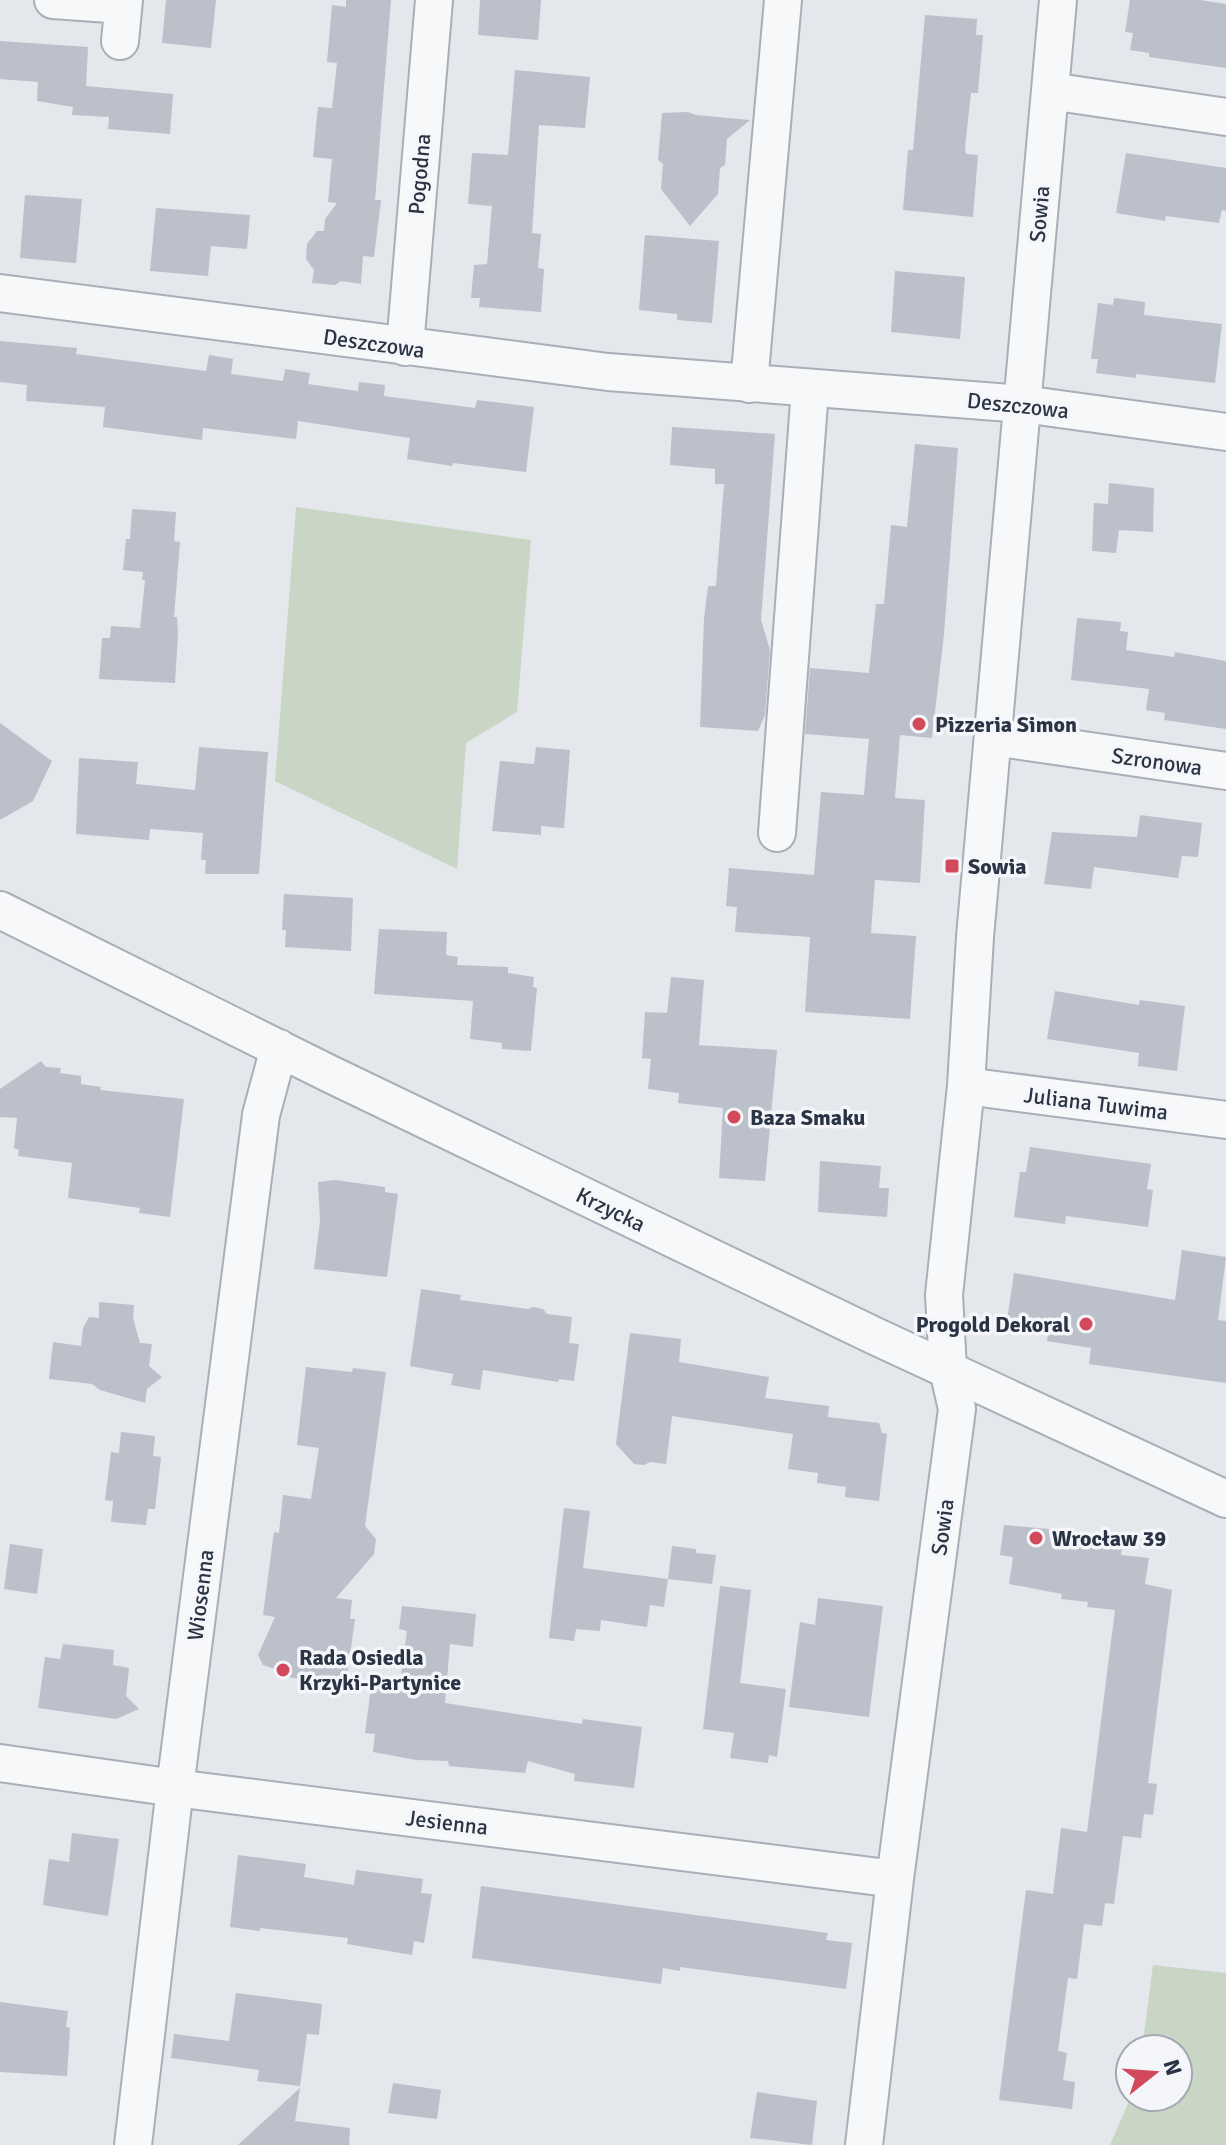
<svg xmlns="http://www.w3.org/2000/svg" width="1226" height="2145" font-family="Signika,sans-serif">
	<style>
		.green { fill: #c9d6c5 }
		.building { fill: #bbc0ca }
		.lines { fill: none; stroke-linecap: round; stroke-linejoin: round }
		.minor-casing { stroke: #a9aeb7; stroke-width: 40 }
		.minor { stroke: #f7f8fa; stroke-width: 36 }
		.poi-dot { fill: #d1495b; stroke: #f4f6f9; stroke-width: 3 }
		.labels { text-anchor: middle; stroke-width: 7; stroke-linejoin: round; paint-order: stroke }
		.street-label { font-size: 22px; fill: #2b3445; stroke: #f4f6f9 }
		.poi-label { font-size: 22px; font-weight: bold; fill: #2b3445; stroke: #f4f6f9; text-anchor: start }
	</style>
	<rect width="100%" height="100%" fill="#e4e7ec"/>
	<path class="green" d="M296,507L531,540L517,712L466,743L457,869L275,781Z
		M1153,1965L1226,1973V2145H1110L1131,2097H1178V2049H1142Z"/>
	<path class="building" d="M166,0H216L211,48L162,43Z
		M346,0H391L375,200H381L374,257L363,256L361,284L341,281L335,285L312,283L314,270L306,259L307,244L317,231H324L325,219L337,203L328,202L332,159L313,157L318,107L332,108L337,63L327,62L332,5L346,7Z
		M480,0H541L538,40L478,35Z
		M1130,0H1200L1226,4V68L1149,57V53L1130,50L1133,33L1125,32Z
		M925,15L977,19L976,35H983L978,93H971L965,147L966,154L978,155L973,217L903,210L908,150H913Z
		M0,41L88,47L86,86L173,94L170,134L108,129L109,117L72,115L73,107L37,101L38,82L0,79Z
		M515,70L590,77L585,128L539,125L532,233L541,234L538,268L544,269L541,312L479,307L480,298H471L474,265L487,264L492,206L468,204L472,153L508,155Z
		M688,112L696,115L750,120L727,139L725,165L720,168L718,194L690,226L661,189L663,164L658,160L662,113Z
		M1126,153L1226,168V211L1222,210L1219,223L1166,216L1165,221L1116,213Z
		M25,195L82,199L76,263L20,258Z
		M156,208L250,215L247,249L211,246L208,276L150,271Z
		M645,235L719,241L712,323L677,320V314L639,310Z
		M895,271L965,277L960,339L891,332Z
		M1114,298L1145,302L1144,315L1222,324L1215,383L1136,374V378L1096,373L1098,359H1091L1098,303L1113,305Z
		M0,341L77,348L76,354L206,371L209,355L233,359L231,374L283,381L285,369L310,373L308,384L358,391L359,382L385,385L384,396L475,408L477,400L534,407L526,472L453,463L452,466L407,459L410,438L298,421L296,439L203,428L202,440L103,427L105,407L26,401L27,385L0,382Z
		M672,427L775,434L761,620L770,650L765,715L758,731L700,727L704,619L708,586H716L724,484H715V469L670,465Z
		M915,444L958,448L944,634L932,738L900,735L895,798L925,800L920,883L875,880L871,933L916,936L910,1019L805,1012L810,937L735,932L737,907L726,906L729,868L814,875L821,792L864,795L869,739L805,734L810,668L869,673L876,604H884L891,525L907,527Z
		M1109,483L1154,488L1153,532L1119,530L1116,553L1092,551L1094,503L1108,504Z
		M132,509L176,512L174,541L180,542L174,617H177L178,634L175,683L99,679L102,638H110L111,626L140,628L145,580H142L143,572L123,570L126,539H130Z
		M1077,618L1121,622L1120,631L1128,632L1126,650L1174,657L1175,652L1226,661V729L1164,720L1165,713L1146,710L1149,689L1071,680Z
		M0,723L52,761L33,801L0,820Z
		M199,747L268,752L259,874H205L206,860H201L203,833L150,829L149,840L76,834L79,758L138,762L136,784L195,790Z
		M536,747L570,750L564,828L541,826V835L492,831L500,761L534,764Z
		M1140,815L1202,823L1198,857L1182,856L1178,878L1094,867L1091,889L1044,884L1052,832L1137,837Z
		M284,894L353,898L351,951L285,947L286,930H282Z
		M379,929L447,932L446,955L458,957L457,965L508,967V973L534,977L533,987L537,988L531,1051L502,1049V1043L470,1039L473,1001L374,994Z
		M671,977L704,980L699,1045L777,1050L765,1181L719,1178L723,1108L678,1103L679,1093L648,1089L651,1059L642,1058L645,1012L667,1013Z
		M1055,991L1139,1005L1140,1000L1185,1006L1177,1071L1138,1066L1139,1053L1047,1039Z
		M41,1061L46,1067L61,1068L60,1073L81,1076V1084L101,1087L100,1090L184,1099L170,1217L139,1213L140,1208L68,1198L72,1163L18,1156L19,1150L14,1148L17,1118L0,1117V1089Z
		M1030,1147L1151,1164L1147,1189L1153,1190L1148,1227L1066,1216L1065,1224L1014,1217L1020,1172H1026Z
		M820,1161L881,1166L879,1188H889L887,1217L818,1212Z
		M335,1180L385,1187V1192L398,1194L387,1277L314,1269L320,1221L318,1182Z
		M1182,1250L1226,1257L1218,1320L1226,1321V1383L1089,1364L1091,1348L1047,1341L1049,1327L1007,1320L1014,1273L1175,1300Z
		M421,1289L461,1295L460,1300L528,1309L533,1307L543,1309L547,1314L572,1317L569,1343L579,1344L574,1381L559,1379L558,1382L483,1370L480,1390L451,1385L453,1374L410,1366Z
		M99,1302L134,1305L133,1318L140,1343L152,1344L149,1366L162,1377L147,1389L145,1403L100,1390L92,1384L49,1379L53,1342L81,1346L83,1328L89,1317L99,1318Z
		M630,1333L681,1339L679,1362L769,1377L765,1398L829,1406L828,1417L879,1423L882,1433L887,1434L879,1501L845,1497L846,1487L817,1483L818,1473L788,1469L793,1434L672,1416L666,1464L650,1462L644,1465L634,1464L616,1444Z
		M306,1367L352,1372L353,1368L386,1372L365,1526L376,1539L374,1554L336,1598L352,1600L350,1619H355L346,1684L277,1676L278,1670L263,1665L258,1655L275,1617L263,1615L274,1532L279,1533L283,1495L311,1499L319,1448L297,1445Z
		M121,1432L155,1436L153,1456L161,1457L155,1509H148L146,1525L111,1522L113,1501L105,1500L111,1452L119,1453Z
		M564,1508L590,1511L583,1568L668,1579L672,1546L696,1549V1553L716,1555L712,1584L668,1579L664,1607L650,1605L647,1627L601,1620L600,1631L576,1629L574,1641L549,1638Z
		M1004,1525L1071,1531V1535L1097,1539V1544L1122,1547L1121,1555L1149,1558L1145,1584L1172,1590L1148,1783L1157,1784L1153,1815L1144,1814L1141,1838L1123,1836L1114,1904L1105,1903L1102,1926L1084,1924L1077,1979L1068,1978L1058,2051L1067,2053L1063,2080L1075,2082L1072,2109L999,2100L1026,1890L1053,1894L1061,1828L1087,1832L1115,1610L1087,1607L1088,1602L1061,1599L1062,1594L1009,1584L1013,1557L1000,1555Z
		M10,1544L43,1549L37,1594L4,1589Z
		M720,1586L751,1590L740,1683L786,1689L777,1757L769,1755L768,1763L730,1758L734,1733L703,1729Z
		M818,1598L883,1606L869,1717L789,1707L800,1622L815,1625Z
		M402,1606L476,1614L473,1647L450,1644L445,1703L582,1724L583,1719L642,1727L634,1788L574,1781L575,1774L528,1761L525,1773L449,1766L448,1761L416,1760L373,1752L375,1734L365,1733L372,1680L400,1683L407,1631L399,1629Z
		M63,1644L114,1650L113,1665L129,1668L126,1696L139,1709L116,1719L38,1708L45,1657L60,1659Z
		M72,1833L119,1839L108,1916L43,1905L49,1859L69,1862Z
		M238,1855L306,1864L304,1877L354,1885L356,1870L423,1879L421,1893L432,1894L424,1943L414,1941L412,1955L347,1944L348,1938L260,1928V1931L230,1927Z
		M481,1886L828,1933L826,1940L852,1943L846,1989L680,1967V1971L663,1968L661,1984L472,1958Z
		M236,1993L322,2004L319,2035L307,2034L300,2086L257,2081L259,2070L171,2058L174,2034L229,2041Z
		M0,2002L68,2011L66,2027L70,2028L67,2076L0,2072Z
		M393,2083L441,2090L437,2119L388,2113Z
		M300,2088L295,2121L350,2128L349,2145H238Z
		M757,2092L817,2101L812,2145L750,2138Z"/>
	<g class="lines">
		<g class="minor-casing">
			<path id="minor" d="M53,0L123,5
				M120,41L124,0
				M1050,91L1226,117
				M0,293L608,372L1023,404L1226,432
				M405,347L434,0
				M749,384L783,0
				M994,737L1226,771
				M777,833L810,389
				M0,910L330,1074L877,1337L1226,1499
				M966,1086L1226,1120
				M0,1763L175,1788L895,1879
				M133,2145L175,1788L261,1115L279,1048
				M864,2145L895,1879L957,1409L948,1369L944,1295L966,1086L975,937L1058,0"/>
		</g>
		<use href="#minor" class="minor"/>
	</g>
	<g class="poi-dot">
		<circle cx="919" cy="724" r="8"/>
		<rect x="944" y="858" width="16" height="16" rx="4"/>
		<circle cx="734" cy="1117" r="8"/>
		<circle cx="1086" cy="1324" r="8"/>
		<circle cx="1036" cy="1538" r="8"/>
		<circle cx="283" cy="1670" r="8"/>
	</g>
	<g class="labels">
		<g class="street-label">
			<text transform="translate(419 174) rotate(-85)" y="8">Pogodna</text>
			<text transform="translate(1039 214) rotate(-85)" y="8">Sowia</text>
			<text transform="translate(374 343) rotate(8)" y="8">Deszczowa</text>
			<text transform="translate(1018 405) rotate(6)" y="8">Deszczowa</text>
			<text transform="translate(1157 761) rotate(8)" y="8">Szronowa</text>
			<text transform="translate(1096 1103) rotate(7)" y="8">Juliana Tuwima</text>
			<text transform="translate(611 1209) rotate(26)" y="8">Krzycka</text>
			<text transform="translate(942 1527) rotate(-82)" y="8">Sowia</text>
			<text transform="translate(200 1595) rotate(-83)" y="8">Wiosenna</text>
			<text transform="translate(447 1822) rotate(7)" y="8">Jesienna</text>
		</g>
		<g class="poi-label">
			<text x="935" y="732">Pizzeria Simon</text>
			<text x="968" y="874">Sowia</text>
			<text x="750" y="1125">Baza Smaku</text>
			<text x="1070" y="1332" text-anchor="end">Progold Dekoral</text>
			<text x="1052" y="1546">Wrocław 39</text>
			<text x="299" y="1665">Rada Osiedla<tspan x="299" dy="25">Krzyki-Partynice</tspan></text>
		</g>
	</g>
	<g transform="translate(1154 2073) rotate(73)"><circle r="38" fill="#f4f6f9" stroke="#a4a8b1" stroke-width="2"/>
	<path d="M0-6L14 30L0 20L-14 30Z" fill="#d1495b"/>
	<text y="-12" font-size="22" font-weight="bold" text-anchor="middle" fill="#2b3445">N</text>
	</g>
</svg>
